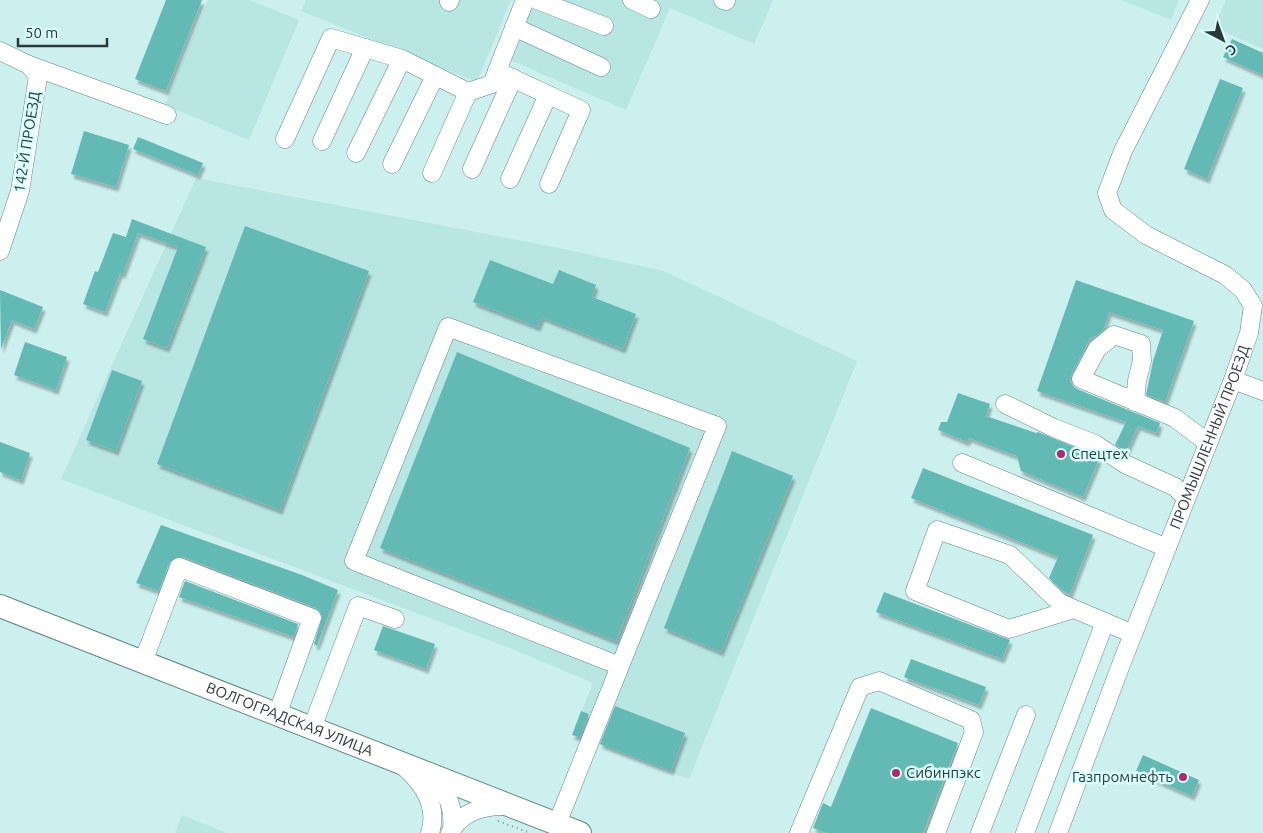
<svg xmlns="http://www.w3.org/2000/svg" width="1263" height="833" font-family="Ubuntu,sans-serif">
	<style>
		.built { fill: #b7e6e3 }
		.building { fill: #64bab5; filter: url(#shadow) }
		.lines { fill: none; stroke-linecap: round; stroke-linejoin: round }
		.minor-casing { stroke: #648684; stroke-width: 19 }
		.major-casing { stroke: #648684; stroke-width: 24 }
		.path { stroke: #789190; stroke-width: 2; stroke-dasharray: 1 4; stroke-linecap: butt }
		.minor { stroke: #fff; stroke-width: 18 }
		.major { stroke: #fff; stroke-width: 22 }
		.poi-dot { fill: #ad2972; stroke: #d8fefb; stroke-width: 2 }
		.labels { text-anchor: middle; stroke-width: 5; stroke-linejoin: round; paint-order: stroke }
		.street-label { font-size: 15px; fill: #2b3938; stroke: #d8fefb }
		.poi-label { font-size: 15px; fill: #2b3938; stroke: #d8fefb; text-anchor: start }
	</style>
	<defs>
		<filter id="shadow"><feDropShadow dx="2.5" dy="4.5" stdDeviation="1" flood-color="#0004"/></filter>
	</defs>
	<rect width="100%" height="100%" fill="#cbf0ee"/>
	<path class="built" d="M208,0H249L299,20L249,140L165,105Z
		M306,0H511L477,82L301,11Z
		M530,0H773L754,44L670,8L626,110L505,58Z
		M1121,0H1179L1171,20Z
		M1226,0H1263V49L1214,27Z
		M196,178L554,247L663,271L857,361L689,779L572,735L593,683L512,649L61,479Z
		M182,815L227,833H175Z"/>
	<path class="building" d="M166,0H202L166,91L135,79Z
		M1232,39L1263,53V75L1223,57Z
		M1220,79L1243,88L1207,179L1184,169Z
		M84,131L129,145L116,187L71,174Z
		M138,137L203,163L198,175L133,149Z
		M132,219L206,247L167,348L143,339L178,247L138,233L123,274L120,273L105,312L83,304L95,271L98,272L113,233L126,237Z
		M245,226L369,271L280,510L157,464Z
		M490,260L553,284L559,270L596,285L592,297L636,314L623,349L542,317L538,327L473,302Z
		M1076,280L1194,321L1165,402L1146,395L1153,361L1163,330L1109,312L1103,331L1093,338L1091,337L1072,374L1070,380L1073,386L1077,389L1160,423L1157,433L1138,426L1126,452L1115,445L1126,422L1037,391Z
		M0,290L43,307L34,329L12,320L1,349Z
		M25,342L67,357L56,390L14,375Z
		M457,352L690,448L616,641L380,548Z
		M112,370L142,381L116,451L86,440Z
		M958,393L990,404L986,416L1036,433L1038,432L1090,453L1099,459L1083,497L1021,471L1017,456L969,438L967,442L938,430L941,422H947Z
		M0,442L30,453L21,480L0,472Z
		M732,451L793,476L721,652L664,628Z
		M923,468L1093,535L1070,594L1063,591L1049,578L1058,557L911,498Z
		M161,525L302,575L338,590L317,646L314,644L322,617L320,612L316,608L183,557H177L169,563L159,591L136,583Z
		M185,581L298,624L294,637L179,597Z
		M884,592L1010,640L1002,659L876,612Z
		M383,626L435,644L426,669L374,650Z
		M911,659L986,687L979,705L904,677Z
		M615,706L685,733L671,771L600,744Z
		M871,708L958,743L923,833H826L813,828L823,803L831,807Z
		M581,711L589,714L580,737L572,735Z
		M1143,755L1199,780L1192,796L1136,771Z"/>
	<g class="lines">
		<g class="minor-casing">
			<g id="minor">
				<path d="M537,0L604,26"/>
				<path d="M632,0L651,9"/>
				<path d="M723,0L726,1"/>
				<path d="M449,2L450,0"/>
				<path d="M514,27L601,67"/>
				<path d="M0,51L29,65L38,76L20,191L0,251"/>
				<path d="M29,65L167,115"/>
				<path d="M497,71L581,110L549,184"/>
				<path d="M285,139L331,38L402,59L468,92L492,84L525,0"/>
				<path d="M322,141L365,48"/>
				<path d="M356,153L402,59"/>
				<path d="M392,164L435,76"/>
				<path d="M472,169L513,78"/>
				<path d="M432,173L468,92"/>
				<path d="M510,179L548,95"/>
				<path d="M1233,380L1263,391"/>
				<path d="M1135,402L1137,381L1142,361L1141,344L1114,335L1097,349L1081,379L1175,418L1208,443"/>
				<path d="M1005,404L1054,428L1095,444L1125,464L1175,487L1186,498"/>
				<path d="M962,463L1167,548"/>
				<path d="M1074,609L1009,629L915,591L937,530L1010,555L1060,603L1133,634"/>
				<path d="M143,662L179,567L312,618L277,715"/>
				<path d="M312,728L358,606L395,619"/>
				<path d="M402,765C422,782 439,805 430,833"/>
				<path d="M429,777C447,789 454,807 452,828"/>
				<path d="M557,824L620,666L354,561L448,327L717,426L620,666"/>
				<path d="M450,833C460,812 485,805 506,806"/>
				<path d="M799,833L860,687L879,681L971,720L974,732L936,833"/>
				<path d="M980,833L1026,715"/>
				<path d="M1025,833L1105,622"/>
				<path id="s1" d="M1058,833L1122,662L1233,380L1249,333L1253,306L1243,290L1225,275L1146,235L1113,210L1107,193L1123,151L1200,0"/>
			</g>
		</g>
		<g class="major-casing">
			<g id="major">
				<path id="s2" d="M0,606L580,833"/>
			</g>
		</g>
		<path class="path" d="M498,821L530,833"/>
		<use href="#minor" class="minor"/>
		<use href="#major" class="major"/>
	</g>
	<g class="poi-dot">
		<circle cx="1061" cy="454" r="5"/>
		<circle cx="896" cy="773" r="5"/>
		<circle cx="1183" cy="777" r="5"/>
	</g>
	<g class="labels">
		<g class="street-label">
			<text transform="translate(27 142) rotate(-81)" y="5">142-Й ПРОЕЗД</text>
			<text dy="5" stroke="none"><textPath href="#s1" startOffset="424">ПРОМЫШЛЕННЫЙ ПРОЕЗД</textPath></text>
			<text dy="5" stroke="none"><textPath href="#s2" startOffset="311">ВОЛГОГРАДСКАЯ УЛИЦА</textPath></text>
		</g>
		<g class="poi-label">
			<text x="1071" y="459">Спецтех</text>
			<text x="906" y="778">Сибинпэкс</text>
			<text x="1173" y="782" text-anchor="end">Газпромнефть</text>
		</g>
	</g>
	<g transform="translate(1223 40) rotate(139)" stroke="#d8fefb" stroke-width="4" paint-order="stroke">
	<path d="M0-4L9 19L0 12L-9 19Z" fill="#2b3938"/>
	<text y="-8" font-size="14" font-weight="bold" text-anchor="middle" fill="#2b3938">С</text>
	</g>
	<path d="M18 38v8h89v-8" fill="none" stroke="#2b3938" stroke-width="2.5"/>
	<text x="25" y="38" font-size="15" fill="#2b3938" stroke="#d8fefb" stroke-width="4" paint-order="stroke">50 m</text>
</svg>
